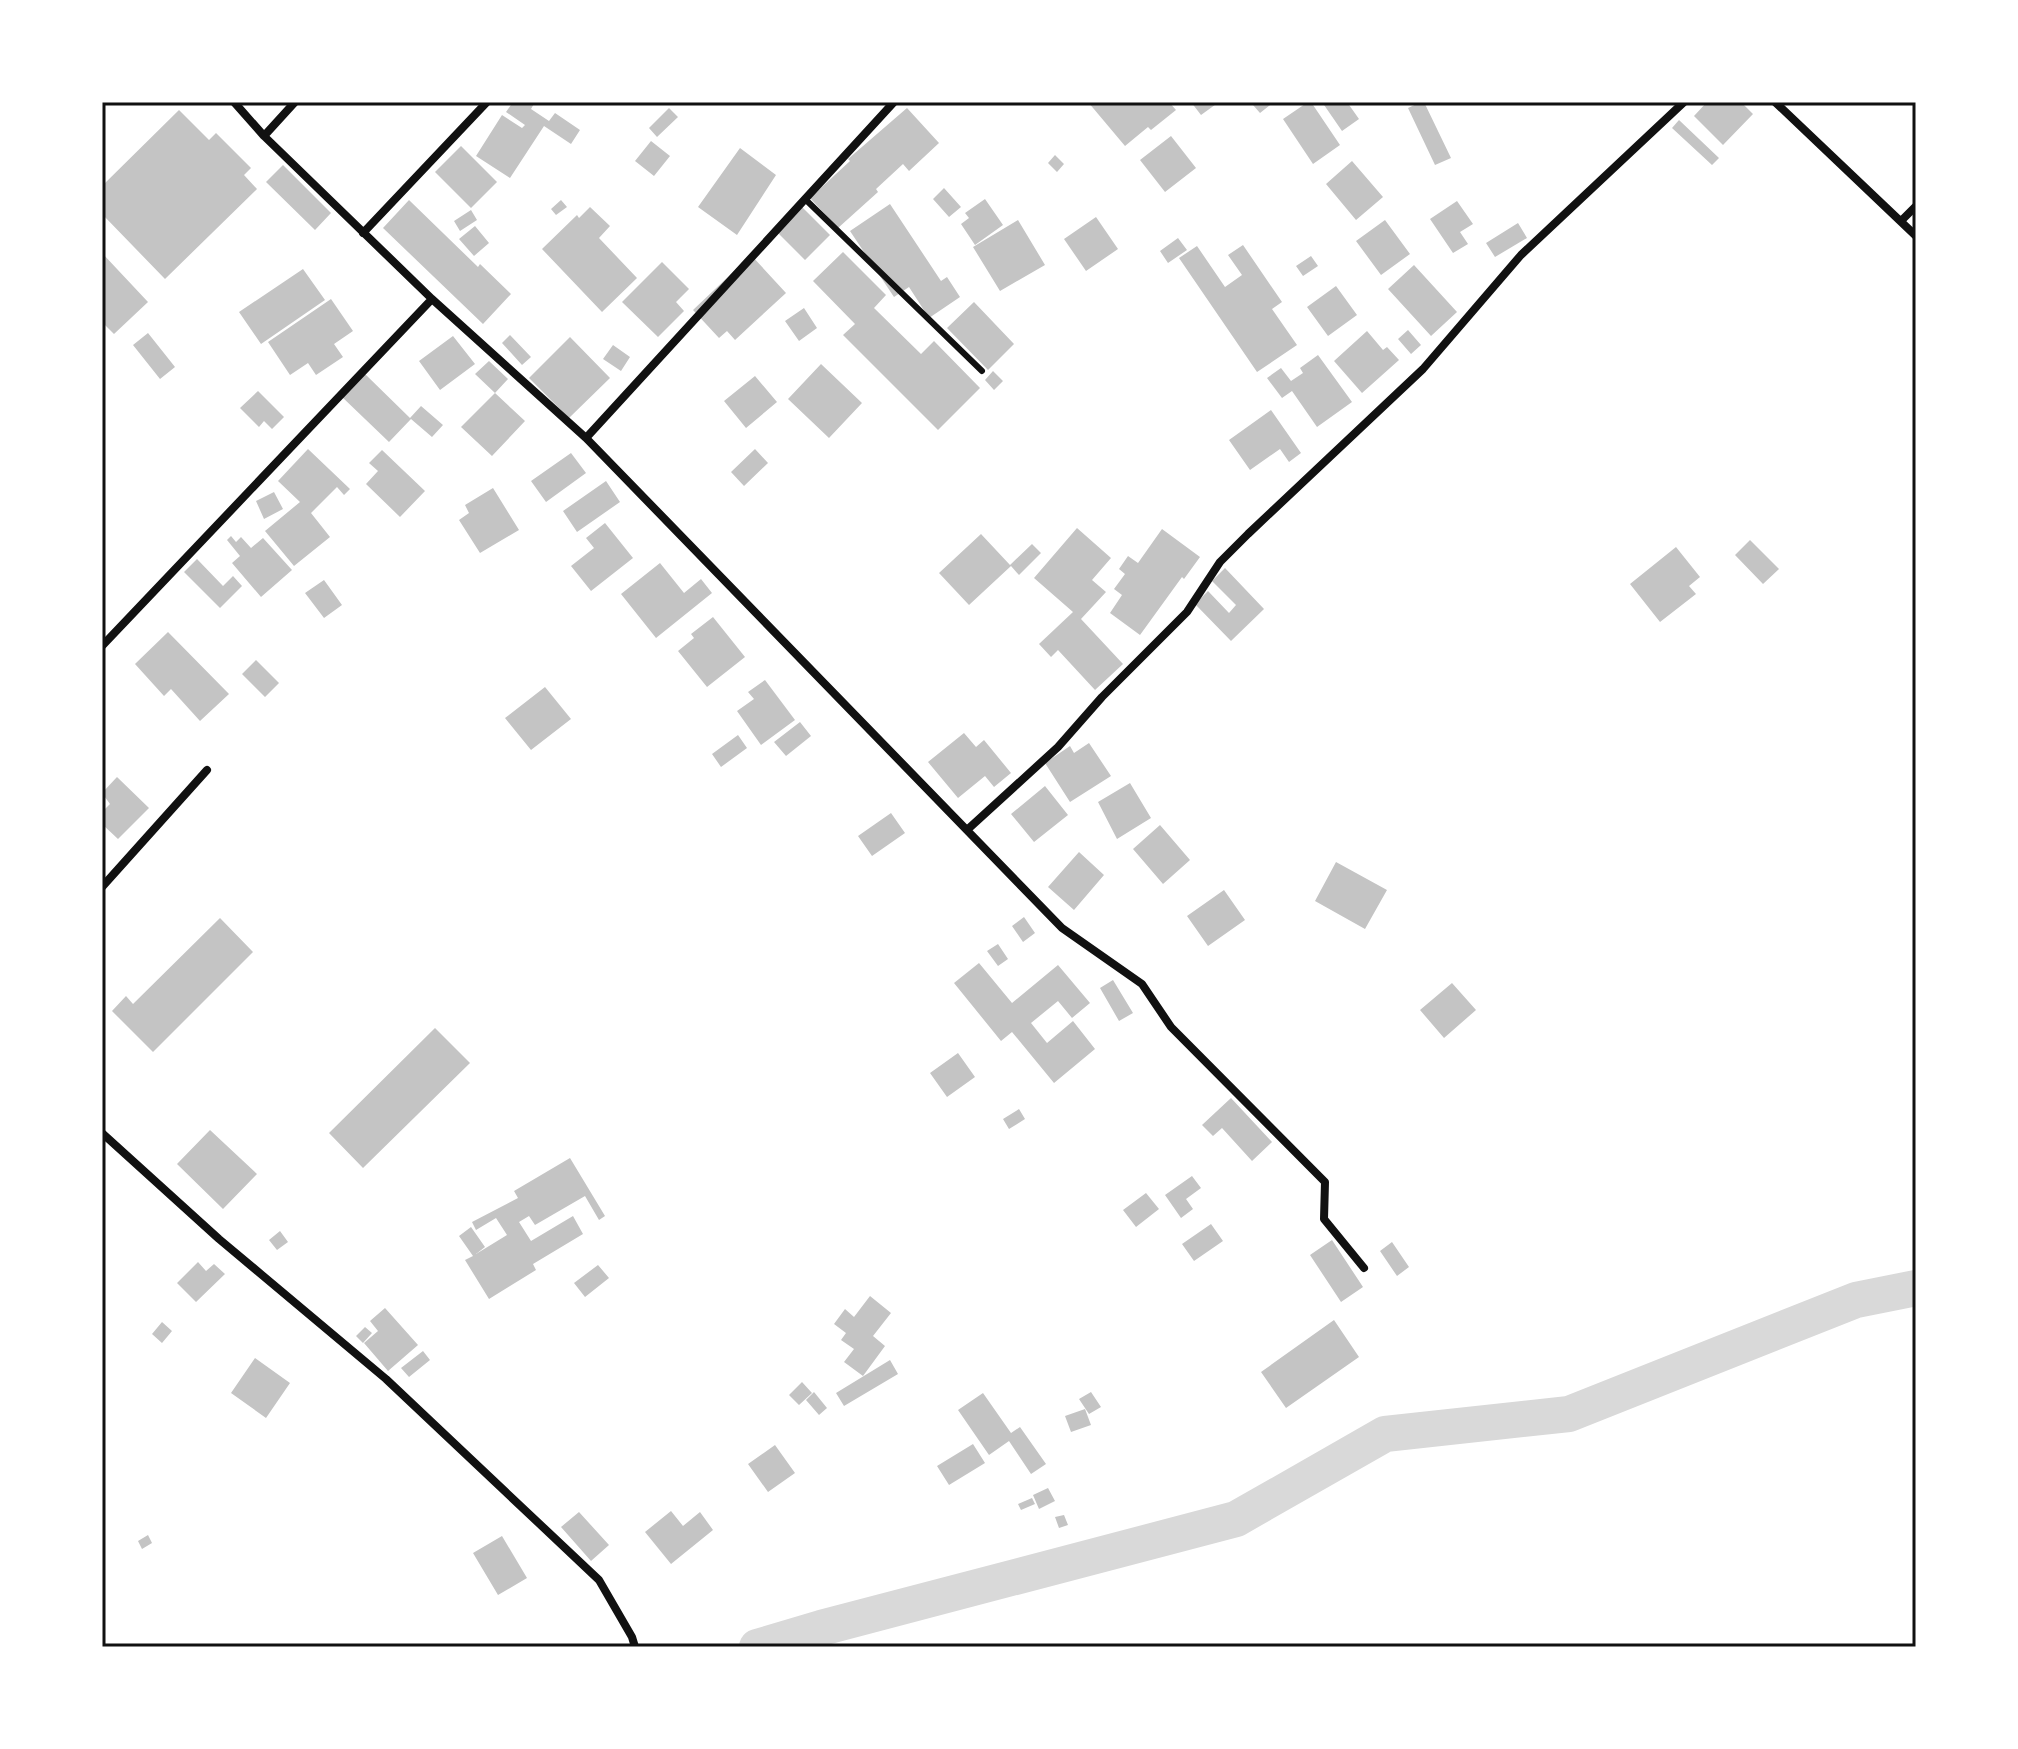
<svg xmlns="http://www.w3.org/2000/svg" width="2018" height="1749" font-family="'Public Sans',sans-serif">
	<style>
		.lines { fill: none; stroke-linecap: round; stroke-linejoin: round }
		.river { stroke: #d9d9d9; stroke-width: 36 }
		.building { fill: #c4c4c4 }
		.service { stroke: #111; stroke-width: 6 }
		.minor { stroke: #111; stroke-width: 8 }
		.neatline { fill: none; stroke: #111; stroke-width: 3 }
	</style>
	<rect width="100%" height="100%" fill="#fff"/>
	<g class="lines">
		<path class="river" d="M757,1647L821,1628L1236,1519L1385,1434L1569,1414L1856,1300L1916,1288"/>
	</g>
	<path class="building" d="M513,102H535L531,109L549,121L555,113L580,130L571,144L544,126L510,178L476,156L502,115L522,128L525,125L506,112Z
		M1088,102H1169L1176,110L1151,130L1148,127L1125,146Z
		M1191,102H1219L1201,115Z
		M1257,102H1274L1260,113L1253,105Z
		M1308,102H1311L1340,145L1313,164L1283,119Z
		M1322,102H1347L1359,119L1342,131Z
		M1421,102H1424L1451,158L1435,165L1408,108Z
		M1707,102H1741L1753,114L1723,145L1694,116Z
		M669,108L678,117L657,137L649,128Z
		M907,108L939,143L909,171L903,164L876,189L878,192L838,228L810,198L850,161L848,159Z
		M179,110L209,140L216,133L251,168L244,175L257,189L165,279L102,214V186Z
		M1679,120L1719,158L1712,165L1672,128Z
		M1171,136L1196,168L1165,192L1140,160Z
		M651,141L670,156L654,176L635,161Z
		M461,146L497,182L471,208L435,172Z
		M740,148L776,175L737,235L698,207Z
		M1055,155L1064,164L1057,172L1048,163Z
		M1352,161L1383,197L1356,220L1326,184Z
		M283,165L331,213L315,230L266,182Z
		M944,188L961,207L949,217L933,199Z
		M985,199L1003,225L975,245L961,224L969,218L965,213Z
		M409,200L478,267L480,264L511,294L483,324L383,228Z
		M561,200L567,207L556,215L551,209Z
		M1457,201L1473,224L1460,232L1468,244L1453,253L1430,219Z
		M890,204L941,281L947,277L960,297L929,318L909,287L894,297L850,231Z
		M800,205L830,235L805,260L775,230Z
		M590,207L610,226L599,238L637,278L602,312L542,249L577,215L579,218Z
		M471,210L477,220L460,231L454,221Z
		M1096,217L1118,249L1086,271L1064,239Z
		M1018,220L1045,265L1000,291L973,247Z
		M1385,220L1410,254L1381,275L1356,241Z
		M1518,223L1527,238L1495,257L1486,243Z
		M475,226L489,243L474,256L459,239Z
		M1178,238L1187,250L1168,263L1160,251Z
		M1243,245L1282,302L1272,309L1297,345L1257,372L1179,258L1197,246L1225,287L1242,275L1228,255Z
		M843,252L886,295L874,308L921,354L934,341L980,388L938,430L843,335L855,324L813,281Z
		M102,253L148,302L114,334L102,322Z
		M751,255L786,293L735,340L727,331L719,338L693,310Z
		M1311,256L1318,266L1303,276L1296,266Z
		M662,262L689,289L676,302L684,311L658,337L622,302Z
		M1414,265L1457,312L1431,336L1388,289Z
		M303,269L325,300L261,344L239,312Z
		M1336,286L1357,315L1328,336L1307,307Z
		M331,299L353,331L334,344L343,357L316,375L308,363L290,375L268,342Z
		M974,302L1014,344L988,370L947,328Z
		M804,308L817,328L799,341L785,321Z
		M1408,330L1421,345L1411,354L1398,339Z
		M1367,331L1383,350L1387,347L1399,360L1362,393L1334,361Z
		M148,333L175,367L160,379L133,345Z
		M510,335L531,357L522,365L502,343Z
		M453,336L475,364L440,390L419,361Z
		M570,337L610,378L569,418L529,378Z
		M613,345L630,357L621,371L603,359Z
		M1318,355L1352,402L1317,427L1292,391L1282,398L1267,378L1281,368L1291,381L1303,373L1300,368Z
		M489,361L508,379L495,393L475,374Z
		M821,364L862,403L829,438L788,399Z
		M993,371L1003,381L994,390L985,380Z
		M364,373L410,418L421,406L443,425L432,437L411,419L389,442L341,396Z
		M755,376L777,402L746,428L724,401Z
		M258,391L284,417L272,429L264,421L259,427L240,408Z
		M495,393L525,421L492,456L461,427Z
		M1271,410L1301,453L1289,462L1280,449L1250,470L1229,440Z
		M308,449L350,489L344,495L337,487L311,513L330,537L294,566L265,531L300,502L278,481Z
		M755,449L768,463L744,486L731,472Z
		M382,450L425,491L400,517L366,484L378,471L369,463Z
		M571,453L586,473L546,502L531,481Z
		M606,481L620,502L577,532L563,511Z
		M493,488L519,530L480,553L459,520L469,513L465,505Z
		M274,492L283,509L264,519L256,501Z
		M605,523L633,558L591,591L571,566L594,548L586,538Z
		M1077,528L1111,558L1092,580L1106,592L1081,619L1123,664L1095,690L1058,650L1051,657L1039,644L1073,612L1034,578Z
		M1162,529L1200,557L1184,579L1182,577L1140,635L1110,613L1122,595L1114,589L1125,574L1119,569L1128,556L1138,563Z
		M981,534L1010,565L1032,544L1041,553L1019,575L1011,566L969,605L939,573Z
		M231,536L236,542L241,537L251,548L263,538L292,570L261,597L232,563L240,556L227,540Z
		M1750,540L1779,569L1763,584L1735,555Z
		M1676,547L1700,577L1689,586L1696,594L1660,622L1630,584Z
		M197,559L223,586L233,576L242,586L220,608L184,572Z
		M660,563L684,593L701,579L712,593L656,638L621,594Z
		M1225,568L1264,609L1231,641L1195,604L1208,591L1229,613L1236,605L1212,581Z
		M324,580L342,605L324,618L305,593Z
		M713,617L745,657L707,687L678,651L694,638L691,634Z
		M168,632L229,694L200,721L171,689L164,696L135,664Z
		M256,660L279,683L265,697L242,674Z
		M765,680L795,720L761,745L737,711L754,699L748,692Z
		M545,687L571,719L531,750L505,718Z
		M800,722L811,736L786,756L774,742Z
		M964,733L976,747L984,740L1011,773L994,787L985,776L958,798L928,762Z
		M738,735L747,748L721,767L712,754Z
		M1089,743L1111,776L1070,802L1045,763L1070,746L1074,753Z
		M117,777L149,808L118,839L102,824V812L110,804L102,793Z
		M1130,783L1151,818L1117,839L1098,802Z
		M1045,786L1068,815L1034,842L1011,814Z
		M891,813L905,833L872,856L858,836Z
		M1160,825L1190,860L1163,884L1133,849Z
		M1079,852L1104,875L1074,910L1048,887Z
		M1336,862L1387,890L1365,929L1315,901Z
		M1224,890L1245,920L1208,946L1187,916Z
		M1024,917L1035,933L1023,942L1012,926Z
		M220,918L253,952L153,1052L112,1011L126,996L133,1004Z
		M998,944L1008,959L998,966L987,951Z
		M979,963L1012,1003L1058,965L1090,1003L1072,1018L1058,1001L1031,1023L1047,1043L1073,1021L1095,1049L1054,1083L1012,1032L1001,1041L954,983Z
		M1113,980L1133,1013L1119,1021L1100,988Z
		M1452,983L1476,1010L1444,1038L1420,1010Z
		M435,1028L470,1063L363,1168L329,1133Z
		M958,1053L975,1077L947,1097L930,1073Z
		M1231,1098L1272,1142L1252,1161L1222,1128L1213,1136L1202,1125Z
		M1019,1109L1025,1119L1009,1129L1003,1119Z
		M210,1130L257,1174L223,1209L177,1164Z
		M570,1158L605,1216L599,1220L585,1196L535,1225L529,1216L519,1222L531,1241L573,1216L583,1234L533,1264L536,1270L489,1299L465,1260L473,1256L459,1236L471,1227L485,1247L476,1254L507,1235L496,1218L476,1230L472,1222L518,1198L514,1191Z
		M1192,1176L1201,1188L1186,1199L1193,1209L1181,1218L1165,1195Z
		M1146,1193L1159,1209L1136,1227L1123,1210Z
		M1211,1224L1223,1241L1194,1261L1182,1244Z
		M280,1231L288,1242L277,1250L269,1240Z
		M1332,1240L1363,1287L1341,1302L1310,1255Z
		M1392,1242L1409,1267L1397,1276L1380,1251Z
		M198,1262L206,1271L214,1264L225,1274L196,1302L177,1283Z
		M598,1265L609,1278L585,1297L574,1283Z
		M870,1296L891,1313L873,1336L885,1346L863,1376L844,1362L854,1349L841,1340L846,1333L834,1324L845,1309L854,1317Z
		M385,1308L418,1345L388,1371L364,1343L378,1331L370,1321Z
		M1334,1320L1359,1357L1286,1408L1261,1372Z
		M162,1322L172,1331L162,1343L152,1334Z
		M365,1327L372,1333L363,1343L356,1336Z
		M423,1351L430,1360L409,1377L401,1368Z
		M255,1358L290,1383L266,1418L231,1393Z
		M890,1360L898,1374L844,1406L836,1393Z
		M802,1382L812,1393L799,1405L789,1395Z
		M814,1392L827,1408L819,1415L806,1400Z
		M1091,1392L1101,1407L1089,1414L1079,1399Z
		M983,1393L1011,1433L1020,1427L1046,1464L1031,1474L1009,1441L989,1455L958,1410Z
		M1085,1409L1091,1425L1071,1432L1065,1416Z
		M973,1444L985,1463L949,1485L937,1466Z
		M775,1445L795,1473L768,1492L748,1464Z
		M1048,1488L1055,1501L1039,1509L1033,1495Z
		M1032,1498L1035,1504L1021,1510L1018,1504Z
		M671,1511L683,1526L700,1512L713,1530L671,1564L645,1532Z
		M579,1512L609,1545L591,1561L561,1527Z
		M1064,1515L1068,1525L1059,1528L1055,1517Z
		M148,1535L152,1543L142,1549L138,1541Z
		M502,1536L527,1578L498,1595L473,1553Z"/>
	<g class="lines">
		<path class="service" d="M805,199L982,371"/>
		<path class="minor" d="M234,102L264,136L432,299L586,438L1062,928L1142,984L1171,1027L1325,1182L1324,1219L1364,1268
			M1775,102L1916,236
			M264,136L295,102
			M1901,221L1916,206
			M363,233L487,102
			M586,438L894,102
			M102,646L432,299
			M967,830L1058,747L1102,697L1187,612L1220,562L1248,534L1423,369L1521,255L1684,102
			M102,887L207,770
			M102,1133L219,1239L386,1379L599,1580L632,1637L635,1647"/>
	</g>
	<rect width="2018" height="1749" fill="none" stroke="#ffffff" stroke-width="208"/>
	<rect x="104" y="104" width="1810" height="1541" class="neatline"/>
</svg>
